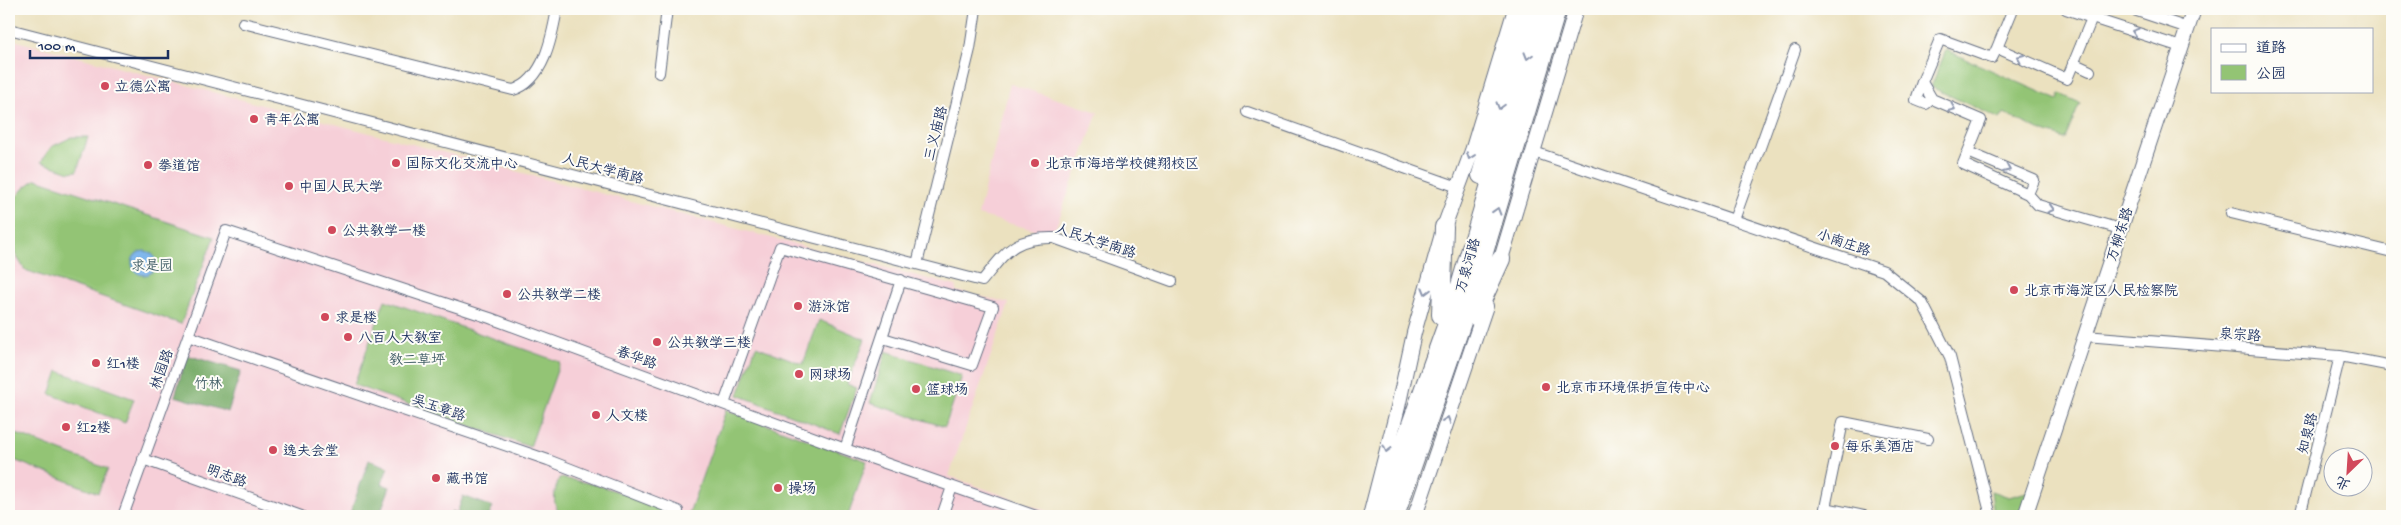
<svg xmlns="http://www.w3.org/2000/svg" width="2401" height="525" font-family="'Gochi Hand','LXGW WenKai TC',sans-serif">
	<style>
		.built { fill: #f6cfd8 }
		.green { fill: #93c474; stroke: #577a69 }
		.forest { fill: #76aa66; stroke: #486c62 }
		.water { fill: #7db5ec; stroke: #4c72a5 }
		.lines { fill: none; stroke-linecap: round; stroke-linejoin: round }
		.street-casing { stroke: #646d80; stroke-width: 12 }
		.secondary-casing { stroke: #646d80; stroke-width: 16 }
		.highway-casing { stroke: #646d80; stroke-width: 20 }
		.street { stroke: #fff; stroke-width: 10 }
		.secondary { stroke: #fff; stroke-width: 14 }
		.highway { stroke: #fff; stroke-width: 18 }
		.oneway { stroke: #8d97ae }
		.poi-dot { fill: #d1495b; stroke: #fdfcf7; stroke-width: 2 }
		.labels { text-anchor: middle; stroke-width: 4; stroke-linejoin: round; paint-order: stroke }
		.poi-label { font-size: 14px; fill: #1b2f5e; stroke: #fdfcf7; text-anchor: start }
		.street-label { font-size: 14px; fill: #1b2f5e; stroke: #fdfcf7 }
		.park-label { font-size: 14px; fill: #3f5c65; stroke: #fdfcf7 }
	</style>
	<rect width="100%" height="100%" fill="#fdfcf7"/>
	<filter id="ink" filterUnits="userSpaceOnUse"><feTurbulence type="fractalNoise" baseFrequency=".02" numOctaves="2"/><feDisplacementMap in="SourceGraphic" scale="10" xChannelSelector="R" yChannelSelector="G"/><feConvolveMatrix kernelMatrix="1 2 1 2 8 2 1 2 1" color-interpolation-filters="sRGB"/></filter>
	<filter id="wash" filterUnits="userSpaceOnUse"><feTurbulence type="fractalNoise" baseFrequency=".0096" numOctaves="4" result="noise"/><feDisplacementMap in="SourceGraphic" scale="20" xChannelSelector="R" yChannelSelector="G"/><feGaussianBlur stdDeviation="1.12" result="paint"/><feColorMatrix in="noise" values="0 0 0 0 0 0 0 0 0 0 0 0 0 0 0 0 0 1.4 0 .05"/><feComposite in="paint" operator="in"/></filter>
	<g filter="url(#wash)">
		<rect width="100%" height="100%" fill="#ebe1bf"/>
		<path class="built" d="M9,39L956,286V291L1009,303L949,476L1061,516H9Z
			M1010,84L1098,112L1053,235L978,215Z"/>
		<path class="green" d="M1946,50L2058,100L2060,94L2080,103L2065,139L2039,130L2004,113L2000,119L1931,87Z
			M72,137H88L77,171L70,172L41,162L51,147Z
			M36,179L214,237L181,324L25,270L9,244V210L11,203L24,188Z
			M385,300L560,362L530,447L354,385Z
			M819,320L865,339L847,384L857,388L840,434L738,395L756,346L803,364Z
			M886,351L962,376L945,427L870,403Z
			M58,371L134,399L125,423L50,394Z
			M726,410L867,461L848,516H688Z
			M9,431L108,469L98,493L9,458Z
			M559,478C599,482 635,498 672,512L671,516H589L576,512L570,516H562C551,505 554,492 559,478Z
			M1991,491L2009,497L2030,491L2021,516H1994Z"/>
		<path class="forest" d="M187,355L241,371L228,412L175,396Z
			M369,460L388,467L382,484L390,487L379,516H349Z
			M463,496L493,507L489,516H450L452,511L457,513Z"/>
		<path class="water" d="M132 263a12 12 0 1 1 24 0a12 12 0 1 1-24 0Z"/>
	</g>
	<g filter="url(#ink)">
		<g class="lines">
			<g class="street-casing">
				<path id="street" d="M2066,9L2092,18L2095,9
					M2131,9L2188,28
					M243,23L513,90C544,81 552,37 557,9
					M9,29L982,281C1006,252 1013,237 1054,238L1172,281
					M1997,48L2013,9
					M2073,63L2090,71
					M659,73L667,9
					M1922,82L1916,100L1926,104L1932,99
					M1247,112L1458,187
					M1534,152L1884,271L1922,302L1950,357L1991,516
					M1968,152L2034,180L2028,194
					M2231,213L2392,252
					M1734,220L1795,50
					M2120,229L2038,205L2028,194L1963,164L1981,120L1932,99L1922,82L1940,39L1992,58L1997,48L2067,79L2092,18L2181,47
					M917,264L970,49L976,9
					M188,336L548,460L678,511
					M2085,336L2340,356L2392,366
					M724,404L780,247L993,307L972,365L883,338
					M845,449L901,280
					M143,459L301,516
					M123,516L226,231L490,318L845,449L1036,516
					M942,516L952,487
					M1864,516L1825,508L1843,422L1928,439
					M2300,516L2340,356"/>
			</g>
			<g class="secondary-casing">
				<path id="secondary" d="M1498,269L1576,9
					M1370,516L1398,407L1414,333L1444,227L1473,148L1515,9
					M1415,516L1486,306
					M2025,516L2194,9"/>
			</g>
			<g class="highway-casing">
				<path id="highway" d="M1481,175L1528,9
					M1441,315L1444,227
					M1475,316L1501,259
					M1378,516L1457,296L1542,9
					M1395,516L1470,299L1557,9"/>
			</g>
			<use href="#street" class="street"/>
			<use href="#secondary" class="secondary"/>
			<use href="#highway" class="highway"/>
		</g>
		<defs><path id="oneway-chevron" d="M-2-3.5L2.5 0L-2 3.5" fill="none" stroke-width="1.6" stroke-linecap="round" stroke-linejoin="round" transform="scale(1.25)"/></defs>
		<g class="oneway">
			<use href="#oneway-chevron" transform="translate(2135 32) rotate(-162)"/>
			<use href="#oneway-chevron" transform="translate(1528 56) rotate(106)"/>
			<use href="#oneway-chevron" transform="translate(2020 58) rotate(-156)"/>
			<use href="#oneway-chevron" transform="translate(1500 106) rotate(106)"/>
			<use href="#oneway-chevron" transform="translate(1952 108) rotate(23)"/>
			<use href="#oneway-chevron" transform="translate(1470 156) rotate(110)"/>
			<use href="#oneway-chevron" transform="translate(2007 169) rotate(24)"/>
			<use href="#oneway-chevron" transform="translate(2051 209) rotate(17)"/>
			<use href="#oneway-chevron" transform="translate(1497 211) rotate(-73)"/>
			<use href="#oneway-chevron" transform="translate(1426 291) rotate(105)"/>
			<use href="#oneway-chevron" transform="translate(1447 420) rotate(-71)"/>
			<use href="#oneway-chevron" transform="translate(1387 449) rotate(105)"/>
		</g>
	</g>
	<g class="poi-dot">
		<circle cx="105" cy="86" r="5"/>
		<circle cx="254" cy="119" r="5"/>
		<circle cx="396" cy="163" r="5"/>
		<circle cx="1035" cy="163" r="5"/>
		<circle cx="148" cy="165" r="5"/>
		<circle cx="289" cy="186" r="5"/>
		<circle cx="332" cy="230" r="5"/>
		<circle cx="2014" cy="290" r="5"/>
		<circle cx="507" cy="294" r="5"/>
		<circle cx="798" cy="306" r="5"/>
		<circle cx="325" cy="317" r="5"/>
		<circle cx="348" cy="337" r="5"/>
		<circle cx="657" cy="342" r="5"/>
		<circle cx="96" cy="363" r="5"/>
		<circle cx="799" cy="374" r="5"/>
		<circle cx="1546" cy="387" r="5"/>
		<circle cx="916" cy="389" r="5"/>
		<circle cx="596" cy="415" r="5"/>
		<circle cx="66" cy="427" r="5"/>
		<circle cx="1835" cy="446" r="5"/>
		<circle cx="273" cy="450" r="5"/>
		<circle cx="436" cy="478" r="5"/>
		<circle cx="778" cy="488" r="5"/>
	</g>
	<g class="labels">
		<g class="poi-label">
			<text x="115" y="91">立德公寓</text>
			<text x="264" y="124">青年公寓</text>
			<text x="406" y="168">国际文化交流中心</text>
			<text x="1045" y="168">北京市海培学校健翔校区</text>
			<text x="158" y="170">拳道馆</text>
			<text x="299" y="191">中国人民大学</text>
			<text x="342" y="235">公共教学一楼</text>
			<text x="2024" y="295">北京市海淀区人民检察院</text>
			<text x="517" y="299">公共教学二楼</text>
			<text x="808" y="311">游泳馆</text>
			<text x="335" y="322">求是楼</text>
			<text x="358" y="342">八百人大教室</text>
			<text x="667" y="347">公共教学三楼</text>
			<text x="106" y="368">红1楼</text>
			<text x="809" y="379">网球场</text>
			<text x="1556" y="392">北京市环境保护宣传中心</text>
			<text x="926" y="394">篮球场</text>
			<text x="606" y="420">人文楼</text>
			<text x="76" y="432">红2楼</text>
			<text x="1845" y="451">每乐美酒店</text>
			<text x="283" y="455">逸夫会堂</text>
			<text x="446" y="483">藏书馆</text>
			<text x="788" y="493">操场</text>
		</g>
		<g class="street-label">
			<text transform="translate(935 133) rotate(-76)" y="5">三义庙路</text>
			<text transform="translate(603 168) rotate(15)" y="5">人民大学南路</text>
			<text transform="translate(2119 234) rotate(-72)" y="5">万柳东路</text>
			<text transform="translate(1096 240) rotate(18)" y="5">人民大学南路</text>
			<text transform="translate(1844 242) rotate(19)" y="5">小南庄路</text>
			<text transform="translate(1467 265) rotate(-74)" y="5">万泉河路</text>
			<text transform="translate(2240 334) rotate(4)" y="5">泉宗路</text>
			<text transform="translate(637 357) rotate(20)" y="5">春华路</text>
			<text transform="translate(161 369) rotate(-70)" y="5">林园路</text>
			<text transform="translate(439 407) rotate(19)" y="5">吴玉章路</text>
			<text transform="translate(2307 433) rotate(-76)" y="5">知泉路</text>
			<text transform="translate(227 475) rotate(20)" y="5">明志路</text>
		</g>
		<g class="park-label">
			<text x="152" y="270">求是园</text>
			<text x="417" y="364">教二草坪</text>
			<text x="208" y="388">竹林</text>
		</g>
	</g>
	<rect width="2401" height="525" fill="none" stroke="#fdfcf7" stroke-width="30"/>
	<rect x="2211" y="28" width="162" height="65" fill="#fdfcf7" stroke="#a3aaba"/>
	<rect x="2221" y="44" width="25" height="8" fill="#ffffff" stroke="#a3aaba"/>
	<text x="2256" y="52" font-size="15" fill="#1b2f5e">道路</text>
	<rect x="2221" y="65" width="25" height="15" fill="#93c474" stroke="#a3aaba"/>
	<text x="2256" y="78" font-size="15" fill="#1b2f5e">公园</text>
	<g transform="translate(2348 472) rotate(205)"><circle r="24" fill="#fdfcf7" stroke="#a3aaba"/>
	<path d="M0-4L9 19L0 12L-9 19Z" fill="#d1495b"/>
	<text y="-8" font-size="14" font-weight="bold" text-anchor="middle" fill="#1b2f5e">北</text>
	</g>
	<path d="M30 50v8h138v-8" fill="none" stroke="#1b2f5e" stroke-width="2.5"/>
	<text x="38" y="50" font-size="15" fill="#1b2f5e" stroke="#fdfcf7" stroke-width="4" paint-order="stroke">100 m</text>
</svg>
